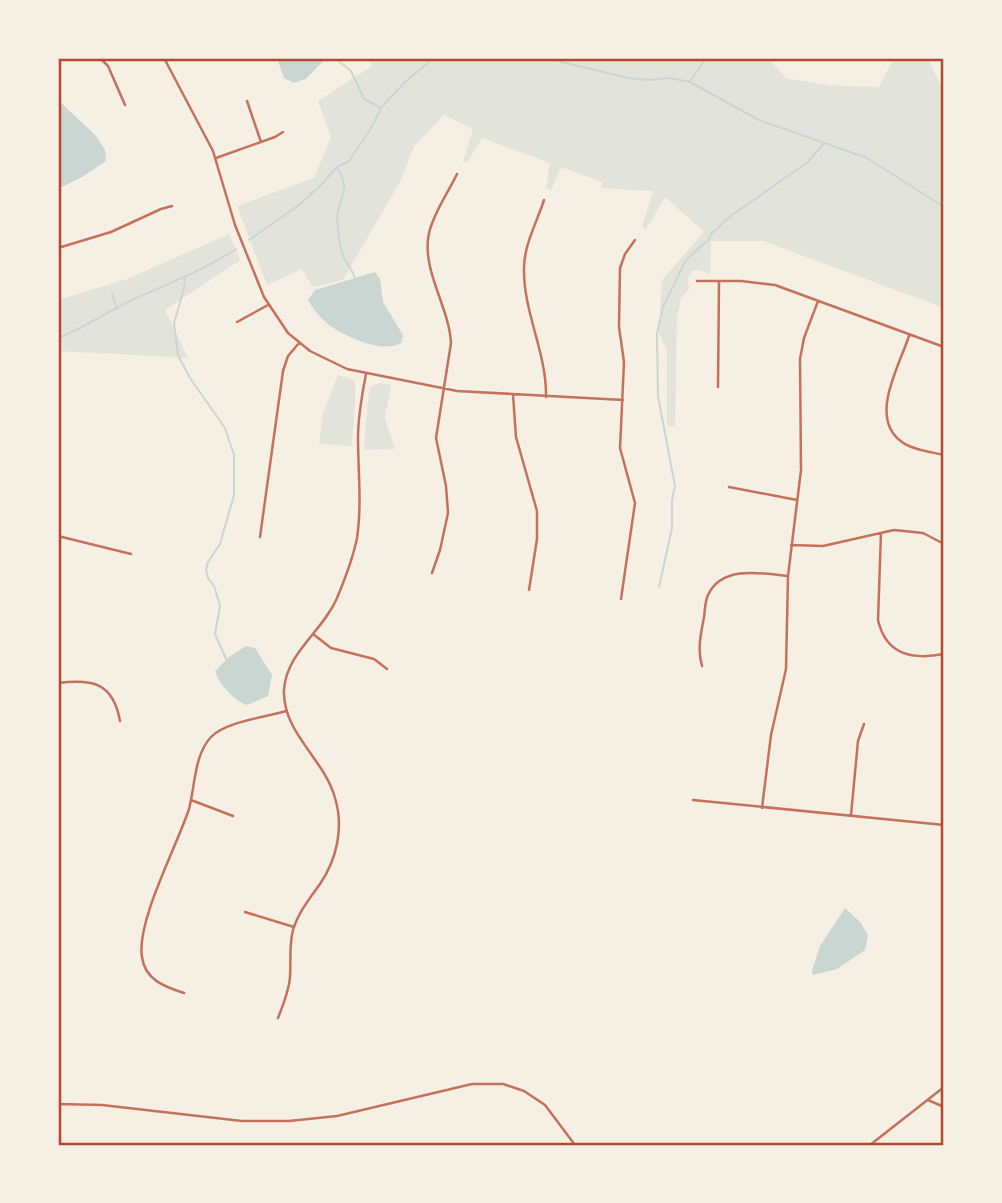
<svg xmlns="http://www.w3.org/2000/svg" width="1002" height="1203" font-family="Cabin,sans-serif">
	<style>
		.green { fill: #e2e4dc }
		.water { fill: #c9d6d2 }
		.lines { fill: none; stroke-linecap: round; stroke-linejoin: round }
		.stream { stroke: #c9d6d2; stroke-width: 2 }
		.minor { stroke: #c5725c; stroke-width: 2.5 }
		.tertiary { stroke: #c5725c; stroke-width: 2.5 }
		.neatline { fill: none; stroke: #b5482f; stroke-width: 2.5 }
	</style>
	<rect width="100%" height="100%" fill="#f6efe4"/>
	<path class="green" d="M367,58H768L786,78L827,85L879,87L894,58H928L944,93V308L763,241H711L710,274L699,270L692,271L687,280L690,288L681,298L677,320L675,427L667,425V351L659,333L662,280L704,232L665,197L646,230L642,227L653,191L601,188L603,182L561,167L551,190L546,188L550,163L482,138L467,163L463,161L473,129L444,115L414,146L401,180L343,280L312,287L302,269L267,285L237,206L314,178L331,137L318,101L372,66Z
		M229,234L240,260L165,310L188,358L58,351V300L127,279Z
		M338,375L354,380C358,390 352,432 352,446L319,444L323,413Z
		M379,383L391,385L385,418L395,449L364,450L367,406L370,387Z"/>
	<path class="water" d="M277,58H326L306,79L294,83L284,78Z
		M58,100L96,136L105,150L106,161L82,177L58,189Z
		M375,272L380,279L383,302L403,335L401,343C383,354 346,337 329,325C320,318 314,310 308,300L315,290Z
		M246,646L255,648L272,675L268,696L247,705C235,701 218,683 215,671L229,657Z
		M845,908L861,923L868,935L865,950L837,969L813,975L812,971L820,946Z"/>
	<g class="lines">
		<path class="stream" d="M335,58L351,71L364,99L381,108
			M545,58L628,78L647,80L670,78L690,82L759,120L867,158L944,207
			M691,80L706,58
			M337,168C353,191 337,197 337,220C338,230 340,250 344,258C348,265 352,270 355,278
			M249,240L299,205L322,184L337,167L348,162L370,130L381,108L405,82L434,58
			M185,278L184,289L174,323L178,355L190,378L225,428L234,455V495L220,544L208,562L206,570L208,578L214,586L220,606L215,634L227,661
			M112,293L117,309
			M58,338C84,328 105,313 130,301C166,284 203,271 236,249
			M659,587L672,528V500L675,486L658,396L657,333L663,307L686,260L709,239L711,234L732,215L808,162L824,143"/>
		<path class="minor" d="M100,58L108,66L125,105
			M164,58L213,151L235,225L264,297L288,333L310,351L347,369L457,391L623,400
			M247,101L261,142
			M216,158L275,137L283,132
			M544,200C537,222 524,245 524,268C523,312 547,353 546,397
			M58,248L111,232L161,209L172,206
			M697,281H741L775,285L944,347
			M237,322L268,305
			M909,336C899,367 868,418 902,442C912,450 932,452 944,455
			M718,387L719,281
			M513,395L516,437L537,511V539L529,590
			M729,487L797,500
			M881,533L878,620C886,655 912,660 944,654
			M58,536L131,554
			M260,537L283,371L288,356L299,343
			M791,545L823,546L894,530L923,533L944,544
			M432,573L440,550L448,513L446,486L436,438L451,343C449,306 421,270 429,233C434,212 448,193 457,174
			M621,599L635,503L620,448L624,362L619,327L620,268L625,254L635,240
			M313,634L331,648L374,659L387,669
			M702,666C697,649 701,633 704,617C705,610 705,601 708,595C722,565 762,573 788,576
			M58,683C92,679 113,682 120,721
			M191,800L233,816
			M693,800L944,825
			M762,808L771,735L786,669L788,576L801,470L800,359L804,338L818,301
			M851,815L858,741L864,724
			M245,912L294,927
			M184,993C165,987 145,980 142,957C136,922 177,846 189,809C195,787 194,755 211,737C225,722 266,717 286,711
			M278,1018C283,1005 289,991 290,977C291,962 289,945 293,930C298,913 310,898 320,884C337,859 344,827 335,798C324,758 282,733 284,689C287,652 323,631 337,598C345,579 353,558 357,538C362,505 358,470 358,437C358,415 362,395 366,374"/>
		<path class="tertiary" d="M928,1100L944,1107
			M58,1104L102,1105L242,1121H289L337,1116L472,1084H503L524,1091L545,1105L575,1145
			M870,1145L944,1087"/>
	</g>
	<rect width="1002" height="1203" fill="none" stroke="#f6efe4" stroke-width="119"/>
	<rect x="60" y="60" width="882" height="1084" class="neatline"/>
</svg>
